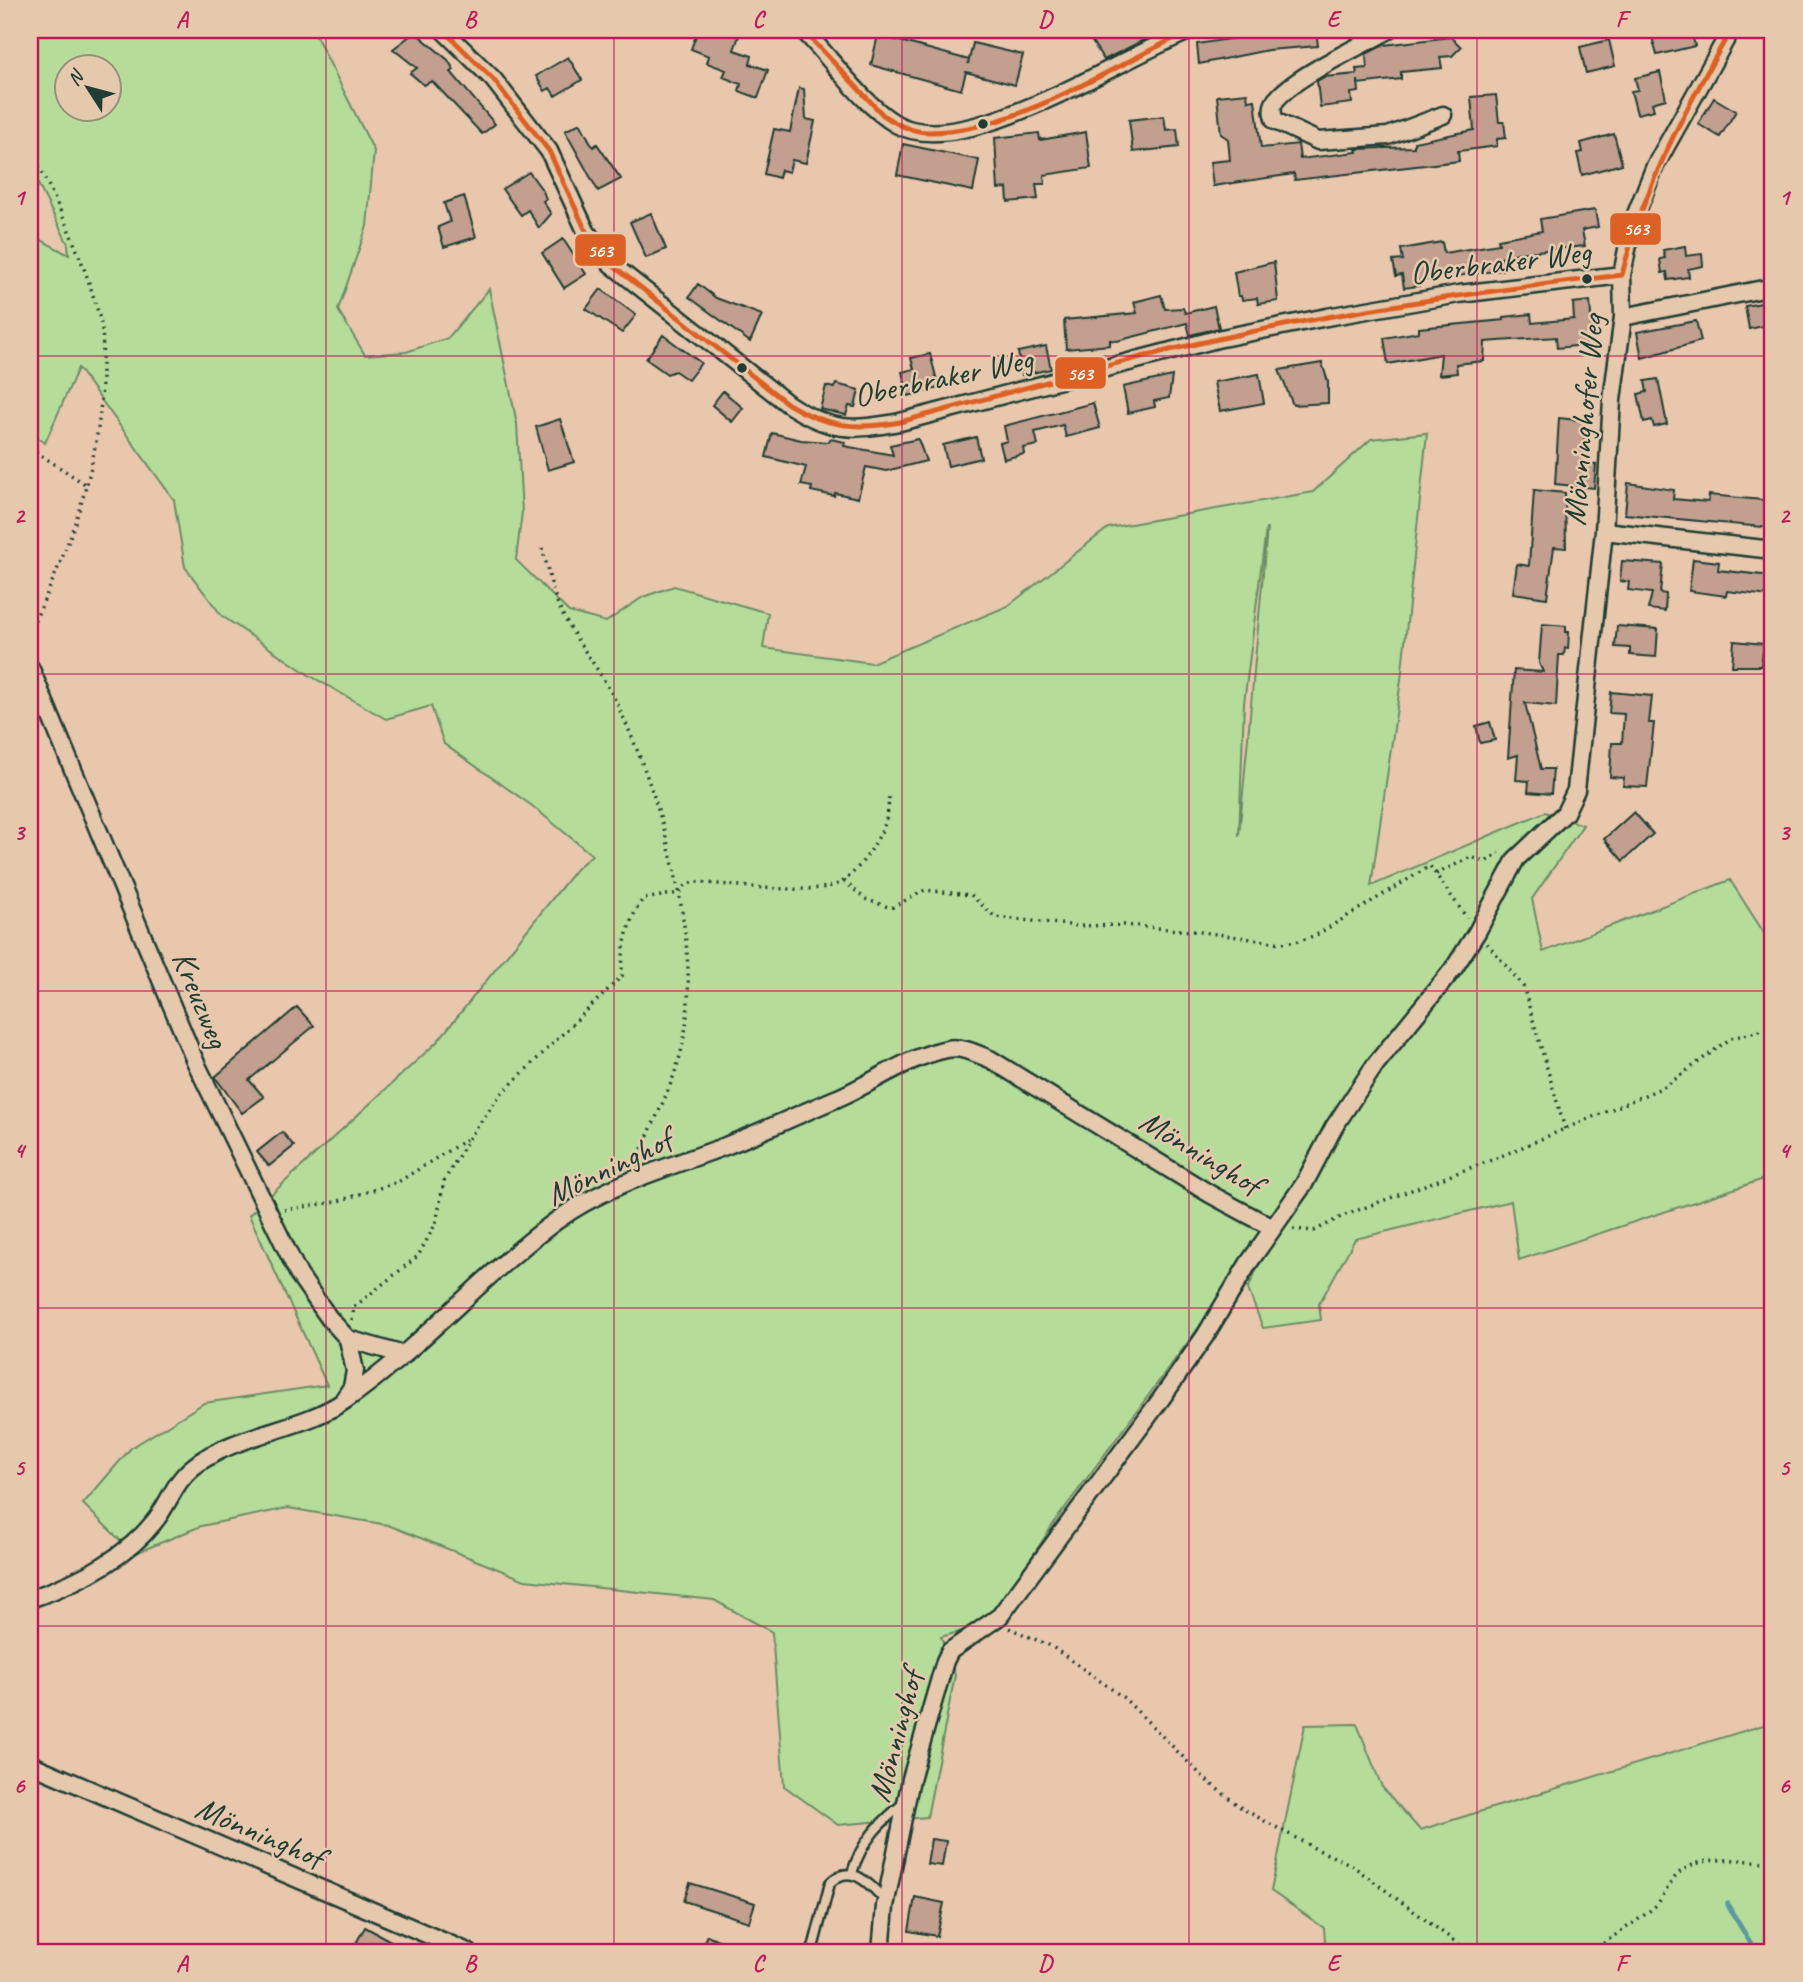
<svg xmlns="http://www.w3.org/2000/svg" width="1803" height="1982" font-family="Caveat,sans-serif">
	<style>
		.green { fill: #b5dd99; stroke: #6a8d66; stroke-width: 2; fill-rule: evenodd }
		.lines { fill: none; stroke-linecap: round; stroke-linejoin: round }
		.stream { stroke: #5d989e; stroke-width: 5 }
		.building { fill: #c29f8e; stroke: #1f3d34; stroke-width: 2 }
		.lane-casing { stroke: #1f3d34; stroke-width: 13 }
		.street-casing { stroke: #1f3d34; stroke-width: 21 }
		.path { stroke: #1f3d34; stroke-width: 3.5; stroke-dasharray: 2 5; stroke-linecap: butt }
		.lane { stroke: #e6c9ad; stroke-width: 8 }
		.street { stroke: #e6c9ad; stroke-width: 16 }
		.bus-1-casing { stroke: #e6c9ad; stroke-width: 10 }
		.bus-1 { stroke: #dd6124; stroke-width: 5 }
		.grid { fill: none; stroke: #c2185b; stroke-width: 2; stroke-opacity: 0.55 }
		.bus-dot { fill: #1f3d34; stroke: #e6c9ad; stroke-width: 2.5 }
		.labels { text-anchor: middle; stroke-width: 5; stroke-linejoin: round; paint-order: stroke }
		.street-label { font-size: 33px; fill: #1f3d34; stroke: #e6c9ad }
		.line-badge { stroke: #e6c9ad; stroke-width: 2.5 }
		.badge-label { font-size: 19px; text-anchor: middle; font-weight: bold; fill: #fff }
		.neatline { fill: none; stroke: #c2185b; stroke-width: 2.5 }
		.grid-label { font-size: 23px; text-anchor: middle; font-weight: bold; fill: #c2185b }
	</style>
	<rect width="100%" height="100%" fill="#e9c7ad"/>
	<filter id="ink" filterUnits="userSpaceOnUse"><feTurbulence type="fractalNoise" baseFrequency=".0143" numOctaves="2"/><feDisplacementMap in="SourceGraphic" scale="14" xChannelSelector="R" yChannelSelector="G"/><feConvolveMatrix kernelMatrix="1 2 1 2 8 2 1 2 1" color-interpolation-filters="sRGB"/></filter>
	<g filter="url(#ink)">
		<path class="green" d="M30,30H313L374,151L367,226L338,310L365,355L406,352L448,338L489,289L517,424L522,512L516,560L569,612L606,622L643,597L674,586L768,613L763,648L872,663L1008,606L1108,528L1313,492L1371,439L1427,433L1401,680L1371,886L1545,812L1583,825L1532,899L1543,952L1730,880L1773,947V1176L1519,1260L1511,1201L1355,1239L1319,1304L1321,1320L1263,1328L1248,1289L1258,1266L1259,1234L1208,1315L1056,1520L996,1612L983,1625L941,1637L955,1675L927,1817L838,1825L784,1786L772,1632L714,1600L525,1580L388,1525L288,1508L201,1526L119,1560L123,1543L83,1504L131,1448L204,1403L327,1385L249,1215L437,1042L577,868L592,855L531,805L444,744L431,706L386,719L309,675L222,616L185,567L174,500L78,368L45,443L30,432V234L69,255L68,244L30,168ZM66,66H108V108H66ZM1266,529H1267L1239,836L1244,703Z
			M1773,1722V1952H1326L1324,1928L1271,1891L1305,1725L1357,1724L1382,1787L1420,1830Z"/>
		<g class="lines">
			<path class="stream" d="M1727,1904L1756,1952"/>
		</g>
		<path class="building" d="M698,30H741L734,50L752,56L750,64L768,70L758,98L739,91L741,84L723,77L726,70L707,63L709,56L691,49Z
			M1109,30H1141L1146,39L1104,60L1091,40Z
			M1286,30H1316L1318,46L1268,50L1199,64L1197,44Z
			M1650,30H1691L1695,46L1657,55Z
			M415,32L448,60L454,70L451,72L495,124L482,134L432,81L424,85L410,73L417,68L393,49Z
			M878,35L969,60L968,64L973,43L1023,55L1015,85L966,72L961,90L871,65Z
			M1451,37L1461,47L1452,56L1440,57L1442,68L1401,72V79L1358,84V80L1359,92L1351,93L1352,103L1320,107L1317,81L1324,77L1357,74L1356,69L1367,68L1366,54L1384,45Z
			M1609,40L1615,66L1586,73L1580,47Z
			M568,57L582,80L555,96L550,88L545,91L536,76Z
			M1660,72L1666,99L1652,103L1654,110L1637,114L1631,91L1638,90L1635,78Z
			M799,88L804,89L806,119L815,121L806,163L792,160L789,172L781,170L779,178L764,174L774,129L790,132Z
			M1247,93L1248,101L1255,100L1261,148L1298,144L1300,159L1357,152L1356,149L1414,147V142L1474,130L1471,97L1496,95L1499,122H1504L1506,138L1497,139V146L1458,151L1459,161L1295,180L1294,174L1213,186L1210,162L1230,160L1228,139L1221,134L1217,96Z
			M1714,98L1736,111L1720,137L1698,124Z
			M1164,116L1166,130L1177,129L1179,147L1133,152L1129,120Z
			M580,123L593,147L597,144L621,179L598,191L565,131Z
			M1086,132L1091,168L1044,175L1045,184H1036L1038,199L1008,202L1007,188L998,189L995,138L1039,133L1040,140Z
			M1614,134L1622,164L1582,175L1577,153L1583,152L1581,143Z
			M903,144L979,160L973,191L897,175Z
			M529,172L543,191L546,199L543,201L551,214L539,228L528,210L521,215L502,189Z
			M464,196L476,237L444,247L438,227L450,222L444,203Z
			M1595,210L1598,227L1582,230L1585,246L1518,253L1501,258L1503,270L1418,281L1419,286L1404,288L1402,275L1396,276L1393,261L1403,260L1401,249L1442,242L1444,253L1499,244L1498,239L1542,231L1540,219Z
			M651,213L666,249L646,258L630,222Z
			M563,239L586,274L564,288L542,253Z
			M1685,246L1686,256L1702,254L1703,266L1688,269L1689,277L1668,280L1667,272L1662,273L1660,259L1665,258L1663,250Z
			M1274,262L1278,301L1258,304L1257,298L1242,300L1241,296H1238L1234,272Z
			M698,284L716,298L762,315L750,342L689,297Z
			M601,289L636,315L622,333L586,309Z
			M1161,295L1165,309L1183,308L1185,313L1214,306L1219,328L1190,335L1187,323L1117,341L1110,340V345L1066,349L1064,320L1137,313L1134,302Z
			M1590,301L1593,344L1557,348L1556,337L1485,342L1484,361L1456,364L1457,373L1439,375L1441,354L1388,364L1384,338L1419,332V328L1504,320V317L1531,314L1532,323L1574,319L1573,303Z
			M1773,301V324L1749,329L1745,306Z
			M1696,321L1701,341L1642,358L1637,332Z
			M663,335L701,363L688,380L675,371L667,374L646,359Z
			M1046,346L1051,369L1022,375L1018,352Z
			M930,354L939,388L908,396L902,372L914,369L911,358Z
			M1322,363L1328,382V403L1293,405L1279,370Z
			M1259,374L1264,403L1220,411L1214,382Z
			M1172,376L1169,398L1154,401L1155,407L1128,413L1123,387Z
			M1658,379L1667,424L1654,427L1652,420L1644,422L1638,394L1647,392L1645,381Z
			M836,384L859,390L855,407L849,406L846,415L820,409L826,386L834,388Z
			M723,391L743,408L732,422L712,405Z
			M1093,403L1100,428L1066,437L1063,425L1035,432L1038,445L1023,448L1024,454L1004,459L1000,443L1007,441L1004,426Z
			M1559,418L1586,421L1582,463L1596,464L1594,488L1555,484Z
			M560,419L574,462L548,470L536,427Z
			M772,433L801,440L829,442L830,439L845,442L844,446L893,455L890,445L918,439L926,461L886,471L866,467L858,498L835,493L834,496L811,491L812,487L801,485L806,467L766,457Z
			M976,437L981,458L948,466L943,445Z
			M1628,483L1674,490L1673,499L1708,502L1709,495L1773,501V528L1625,514Z
			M1534,490L1565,493L1566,548L1554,547L1547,598L1513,593L1517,564L1529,566Z
			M1693,559L1719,562L1718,570L1771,576L1769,596L1727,591L1726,596L1689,591Z
			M1622,561L1663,564L1660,593L1666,594L1665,611L1648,609L1652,593L1628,590L1629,582L1620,581Z
			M1542,624L1566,626V632H1569L1568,649L1565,648L1564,655H1559L1556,706L1525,703L1541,769H1553L1551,794L1528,792L1529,781L1516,780L1518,755L1508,758L1514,670L1543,672L1539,663Z
			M1617,626L1658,629L1656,657L1630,655V648L1615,647Z
			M1734,641L1764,644L1761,666H1732Z
			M1611,692L1652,696L1649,723H1654L1647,787L1623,786L1624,778L1610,777L1612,743H1622L1624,714L1609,713Z
			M1490,722L1495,740L1480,743L1476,726Z
			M1634,812L1653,834L1623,861L1604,839Z
			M297,1007L314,1026L249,1080L264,1097L242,1113L215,1077Z
			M282,1132L294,1146L269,1166L257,1152Z
			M931,1839L946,1841L942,1866L927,1864Z
			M690,1883L755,1903L749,1922L684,1901Z
			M915,1897L944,1903L937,1936L909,1931Z
			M365,1927L411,1952H351Z
			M707,1935L745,1952H699Z"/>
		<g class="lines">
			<g class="lane-casing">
				<path id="lane" d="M852,1873C862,1840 879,1824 905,1802
					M812,1952L830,1883C851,1861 870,1885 886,1901"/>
			</g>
			<g class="street-casing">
				<path id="street" d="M443,30L493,79L549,151L586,231L611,264L788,404C831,432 851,431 900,422L1217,339L1327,317L1459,294L1622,275
					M803,30C831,58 862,104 896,124C964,163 1124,55 1192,30
					M1389,30C1361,46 1295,76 1276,100C1271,107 1272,113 1275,121L1318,141L1388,136L1443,115
					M1623,317L1773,287
					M1604,531L1773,550
					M30,667L195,1061L299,1275L329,1318L348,1339L355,1371L352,1387L344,1399
					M348,1339L404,1355
					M30,1599C74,1584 124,1560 154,1522C169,1504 174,1482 193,1467C233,1434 302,1430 344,1401C421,1348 481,1276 556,1221C605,1185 667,1168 723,1147C762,1132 799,1114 838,1098C874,1082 908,1057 947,1049C962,1046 977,1054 990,1059L1210,1194L1273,1228
					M30,1764L468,1952
					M881,1952L885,1906L911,1779L945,1661L950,1651L1000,1616L1161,1399L1205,1336L1248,1264L1304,1184L1334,1127L1375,1065L1454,968L1477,932L1516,859L1565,813L1576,790L1604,531L1612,400L1623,317L1622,275L1632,224L1655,166L1731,30"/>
			</g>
			<path class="path" d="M30,35V30
				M30,147C58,205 86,262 101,324C104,338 102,353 102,367C103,462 70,546 30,631
				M30,448L88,486
				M542,548C548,567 551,590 560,609C575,641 601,670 617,704C661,795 705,947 682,1048C673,1087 652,1123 637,1161
				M1436,874L1471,857L1485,862L1499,853
				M844,881L865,899L891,908L925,890L971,895L995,917L1079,926L1125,925L1202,932L1281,943L1300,941L1318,934L1430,866L1467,918
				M1487,943L1523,986L1565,1129
				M284,1210L335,1202L398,1182L467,1139
				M1293,1229L1314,1231L1345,1215L1494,1159L1666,1086L1731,1038L1773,1028
				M352,1320L354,1307L418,1256L436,1223L444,1181L469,1138L500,1095L622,976C622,949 627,921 643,899L679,893L687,884L696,882C727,884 818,897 842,882C852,876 864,860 871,850C885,826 888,822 889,794
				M1009,1628L1051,1646L1124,1698L1206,1780L1243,1809L1316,1849L1350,1864L1469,1952
				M1592,1952C1612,1936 1634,1924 1653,1908C1664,1899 1668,1883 1679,1873C1703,1853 1744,1861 1773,1863"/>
			<use href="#lane" class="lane"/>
			<use href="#street" class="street"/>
			<g class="bus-1-casing">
				<path id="bus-1" d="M443,30L493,79L549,151L586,231L611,264L788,404C826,427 857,430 900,422C1006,394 1112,362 1218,339C1352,309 1486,291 1622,275C1644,186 1685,109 1731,30
					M803,30L883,115C896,124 912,132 928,132C1016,133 1113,65 1192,30"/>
			</g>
			<use href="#bus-1" class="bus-1"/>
		</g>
	</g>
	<path class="grid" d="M326,30V1952M614,30V1952M902,30V1952M1189,30V1952M1477,30V1952M30,356H1773M30,674H1773M30,991H1773M30,1308H1773M30,1626H1773"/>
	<g class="bus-dot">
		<circle cx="983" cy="124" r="6"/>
		<circle cx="1587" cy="279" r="6"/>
		<circle cx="742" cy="368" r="6"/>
	</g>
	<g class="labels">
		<g class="street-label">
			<text transform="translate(1500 261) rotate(-7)" y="12">Oberbraker Weg</text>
			<text transform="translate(943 376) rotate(-12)" y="12">Oberbraker Weg</text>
			<text transform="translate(1582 420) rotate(-85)" y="12">Mönninghofer Weg</text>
			<text transform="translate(202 999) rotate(68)" y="12">Kreuzweg</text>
			<text transform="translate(1201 1151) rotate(31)" y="12">Mönninghof</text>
			<text transform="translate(608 1166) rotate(-26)" y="12">Mönninghof</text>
			<text transform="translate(894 1736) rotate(-75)" y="12">Mönninghof</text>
			<text transform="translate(260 1831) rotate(23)" y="12">Mönninghof</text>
		</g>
	</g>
	<g class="line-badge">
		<rect x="1609" y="212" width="53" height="34" rx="7" fill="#dd6124"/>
		<rect x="574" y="233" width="53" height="34" rx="7" fill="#dd6124"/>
		<rect x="1054" y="356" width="53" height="34" rx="7" fill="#dd6124"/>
	</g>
	<g class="badge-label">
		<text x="1636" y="235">563</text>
		<text x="600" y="257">563</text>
		<text x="1080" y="380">563</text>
	</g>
	<rect width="1803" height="1982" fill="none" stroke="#e6c9ad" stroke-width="77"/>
	<g transform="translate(88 88) rotate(306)"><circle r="33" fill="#e6c9ad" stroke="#96917d" stroke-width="2"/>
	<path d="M0-5L12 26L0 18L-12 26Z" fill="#1f3d34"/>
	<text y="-10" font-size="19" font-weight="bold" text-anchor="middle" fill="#1f3d34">N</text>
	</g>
	<rect x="38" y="38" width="1726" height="1906" class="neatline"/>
	<g class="grid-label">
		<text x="182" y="27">A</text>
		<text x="470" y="27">B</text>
		<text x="758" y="27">C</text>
		<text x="1045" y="27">D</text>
		<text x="1333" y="27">E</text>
		<text x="1621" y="27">F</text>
		<text x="19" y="205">1</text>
		<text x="1784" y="205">1</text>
		<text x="19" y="523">2</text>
		<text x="1784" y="523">2</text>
		<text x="19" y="840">3</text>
		<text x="1784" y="840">3</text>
		<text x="19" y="1158">4</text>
		<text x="1784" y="1158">4</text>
		<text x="19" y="1475">5</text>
		<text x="1784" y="1475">5</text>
		<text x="19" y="1793">6</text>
		<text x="1784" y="1793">6</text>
		<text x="182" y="1971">A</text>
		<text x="470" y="1971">B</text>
		<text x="758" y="1971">C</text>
		<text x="1045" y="1971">D</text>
		<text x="1333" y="1971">E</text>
		<text x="1621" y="1971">F</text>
	</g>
</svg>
